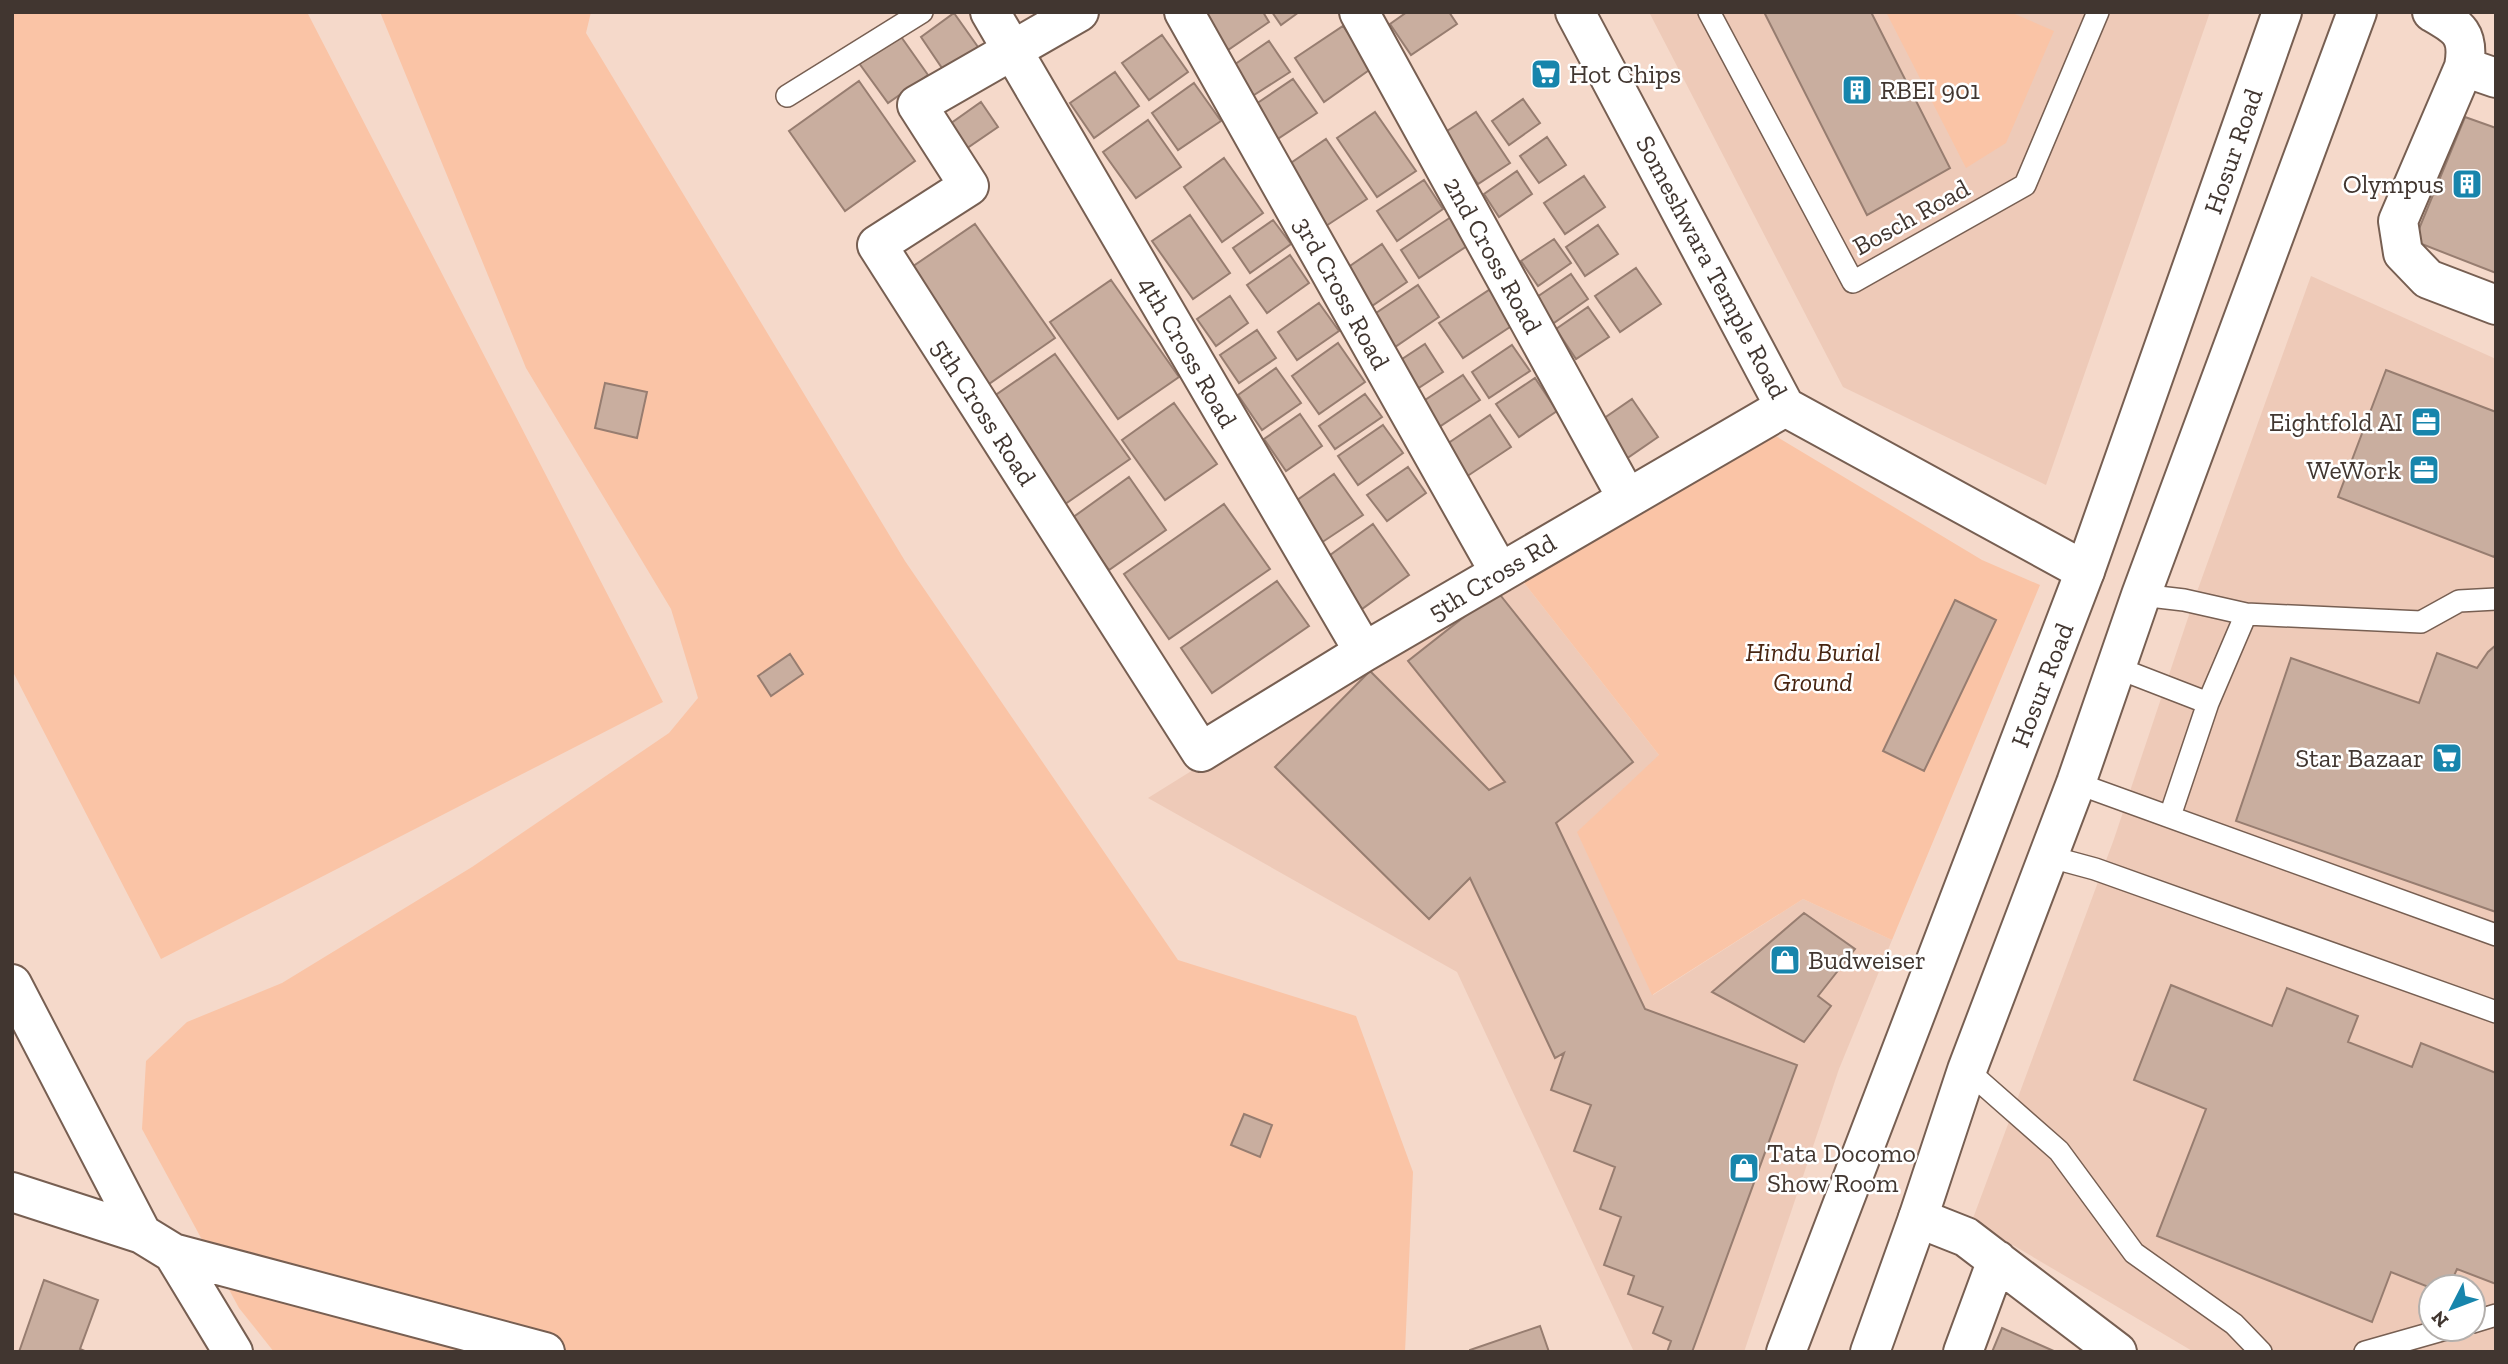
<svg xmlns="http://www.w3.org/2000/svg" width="2508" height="1364" font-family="'Zilla Slab',serif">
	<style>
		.built { fill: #eecab8; fill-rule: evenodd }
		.green { fill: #fac4a6 }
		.building { fill: #c9ae9f; stroke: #977d70; stroke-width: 2 }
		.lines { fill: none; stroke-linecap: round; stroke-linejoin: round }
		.lane-casing { stroke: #775f52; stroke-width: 24 }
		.street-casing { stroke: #775f52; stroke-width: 42 }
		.secondary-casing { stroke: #775f52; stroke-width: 42 }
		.primary-casing { stroke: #775f52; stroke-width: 42 }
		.lane { stroke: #fff; stroke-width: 21 }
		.street { stroke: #fff; stroke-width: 38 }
		.secondary { stroke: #fff; stroke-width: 38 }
		.primary { stroke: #fff; stroke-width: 38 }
		.labels { text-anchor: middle; stroke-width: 5; stroke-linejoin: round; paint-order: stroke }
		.poi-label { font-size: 26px; fill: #413630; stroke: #fff; text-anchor: start }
		.street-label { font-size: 26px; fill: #413630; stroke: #fff }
		.park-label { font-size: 26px; font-style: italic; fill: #472410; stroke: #fff }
	</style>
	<rect width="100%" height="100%" fill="#f5d9ca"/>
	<path class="built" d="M1649,12H2210L2046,485L1843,387Z
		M2311,276L2496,359V1352H2194L1972,1221L2114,839L2194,600ZM2431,1287H2473V1329H2431Z
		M1514,570L1659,755L1653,995L1803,899L1892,940L1839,1069L1744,1352H1634L1457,972L1148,798Z"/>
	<path class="green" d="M12,12H307L663,702L161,959L12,670Z
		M380,12H591L586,33L905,561L1178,960L1356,1016L1413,1172L1405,1352H274L239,1308L142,1129L146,1061L187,1022L282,983L472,867L669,733L698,698L671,609L526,368Z
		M1886,12H2010L2054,31L2006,143L1966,168Z
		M1764,429L1982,560L2040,585L1892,940L1803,899L1652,995L1577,832L1659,755L1514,570Z"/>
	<path class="building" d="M1202,12H1263L1269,22L1228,50Z
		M1272,12H1299L1281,25Z
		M1407,12H1449L1457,24L1411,55L1390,24Z
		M1764,12H1871L1950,168L1867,215Z
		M954,13L978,47L944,71L921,37Z
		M1343,26L1372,68L1324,102L1295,58Z
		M897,31L928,75L888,103L856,59Z
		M1162,35L1188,72L1149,100L1122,63Z
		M1269,41L1290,72L1251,97L1231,67Z
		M1115,72L1139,106L1094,138L1070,103Z
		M1293,79L1317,113L1276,140L1253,106Z
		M859,81L915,161L845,211L789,131Z
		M1194,83L1221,121L1178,150L1152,113Z
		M1523,99L1540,123L1509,145L1492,121Z
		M981,102L998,127L957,155L940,131Z
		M1375,112L1416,171L1377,197L1337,138Z
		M1476,112L1510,163L1478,184L1444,133Z
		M2465,117L2496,128V273L2414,241Z
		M1148,120L1181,167L1136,198L1103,152Z
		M1547,137L1566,165L1539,183L1520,156Z
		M1326,139L1367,199L1326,226L1285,167Z
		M1224,158L1263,213L1222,242L1184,187Z
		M1517,171L1532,194L1499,217L1484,194Z
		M1584,176L1605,207L1565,234L1544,203Z
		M1424,180L1443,209L1397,241L1377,211Z
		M1190,215L1230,273L1193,299L1152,241Z
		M1451,217L1470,244L1419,278L1401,250Z
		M1273,220L1291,244L1250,273L1233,248Z
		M975,224L1055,338L986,386L906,271Z
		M1598,225L1618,254L1585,276L1566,247Z
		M1554,239L1571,263L1538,286L1521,261Z
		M1382,244L1407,282L1369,308L1344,270Z
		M1290,255L1309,283L1267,313L1247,285Z
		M1636,268L1661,304L1620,332L1595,296Z
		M1571,274L1588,299L1551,325L1534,299Z
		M1111,280L1179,377L1118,419L1050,322Z
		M1418,285L1439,317L1395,347L1373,315Z
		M1492,288L1516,323L1463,358L1439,323Z
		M1230,296L1248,323L1216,346L1197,319Z
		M1319,303L1339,331L1297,360L1278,332Z
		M1588,307L1609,337L1576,359L1556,329Z
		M1257,330L1276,358L1239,383L1220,355Z
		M1338,343L1365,382L1319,414L1292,376Z
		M1425,344L1443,372L1414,391L1396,363Z
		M1512,345L1530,371L1489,398L1472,372Z
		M1055,354L1130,459L1058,509L984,403Z
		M1276,368L1301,403L1262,430L1238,395Z
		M2386,370L2496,412V552L2494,557L2338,497Z
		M1463,375L1480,400L1439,427L1422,402Z
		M1535,378L1557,411L1519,437L1496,404Z
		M605,383L647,392L637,438L595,428Z
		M1365,394L1382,417L1335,449L1319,426Z
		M1632,399L1658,437L1626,459L1600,421Z
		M1174,403L1217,464L1165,500L1122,440Z
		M1300,414L1322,446L1286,471L1264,439Z
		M1490,415L1511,447L1466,477L1444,446Z
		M1383,425L1403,453L1358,485L1338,456Z
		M1408,467L1426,493L1387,521L1367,495Z
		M1334,474L1363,515L1321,543L1293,503Z
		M1129,477L1166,530L1109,570L1072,518Z
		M1224,504L1270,569L1169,639L1124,574Z
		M1373,524L1409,575L1362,609L1326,558Z
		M1277,581L1309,626L1212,693L1181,648Z
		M1497,591L1633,762L1556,823L1645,1009L1797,1065L1692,1352H1667L1671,1341L1653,1333L1663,1307L1628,1294L1634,1276L1604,1265L1621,1217L1600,1209L1615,1167L1574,1151L1591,1105L1551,1090L1564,1053L1555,1058L1470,878L1429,919L1275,767L1370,671L1489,790L1505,782L1408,661Z
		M1955,600L1996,620L1924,771L1883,751Z
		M2496,645V912L2236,821L2291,658L2419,703L2437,653L2477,668L2488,652Z
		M790,654L803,674L771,696L758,676Z
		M1804,913L1855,949L1818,996L1831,1006L1804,1042L1712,992Z
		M2171,985L2272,1026L2287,988L2358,1016L2348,1042L2412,1067L2421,1043L2496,1073V1284L2457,1269L2449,1287L2431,1288L2391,1272L2372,1322L2157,1236L2206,1109L2134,1080Z
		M1244,1114L1272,1125L1260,1157L1231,1145Z
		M44,1280L98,1300L80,1349L87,1352H19Z
		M1540,1326L1549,1352H1470V1350Z
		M2002,1328L2056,1352H1992Z"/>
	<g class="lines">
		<g class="lane-casing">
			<path id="lane" d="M1709,12L1853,282L2025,185L2098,12
				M787,96L922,12
				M2141,595L2184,600L2246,614
				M2115,667L2208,703L2246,614L2421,622L2459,601L2496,599
				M2076,783L2496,935
				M2170,816L2208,703
				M2047,856L2095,869L2496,1012
				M1967,1070L2059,1151L2134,1253L2234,1324L2261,1352
				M2473,1322L2496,1315
				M2365,1352L2446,1329"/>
		</g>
		<g class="street-casing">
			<path id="street" d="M990,12L1364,652
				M1079,12L917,105L969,186L877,245L1201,752L1364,652L1785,407
				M1184,12L1500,573
				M1359,12L1627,498
				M2432,12C2458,27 2470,33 2464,67L2398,221L2403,253L2428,279L2496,305
				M2464,67L2496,78
				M12,984L142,1234
				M12,1192L142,1234L173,1253L545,1352
				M1918,1218L1966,1237L2117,1352
				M173,1253L233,1352
				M1963,1352L1997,1260"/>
		</g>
		<g class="secondary-casing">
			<path id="secondary" d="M1575,12L1785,407L2085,571"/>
		</g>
		<g class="primary-casing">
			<path id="primary" d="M1786,1352L2085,571L2282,12
				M1870,1352L1918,1218L1967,1070L2076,783L2141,595L2357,12"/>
		</g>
		<use href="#lane" class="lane"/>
		<use href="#street" class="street"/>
		<use href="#secondary" class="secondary"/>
		<use href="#primary" class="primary"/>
	</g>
	<defs>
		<g id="supermarket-square" transform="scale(1.575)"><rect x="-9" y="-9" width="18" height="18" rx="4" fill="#1785ac" stroke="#fff"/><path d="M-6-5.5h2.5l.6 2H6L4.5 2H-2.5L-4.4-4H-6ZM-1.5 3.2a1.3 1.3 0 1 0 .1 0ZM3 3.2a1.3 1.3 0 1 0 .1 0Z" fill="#fff"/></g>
		<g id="building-square" transform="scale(1.575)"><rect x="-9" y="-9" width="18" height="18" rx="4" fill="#1785ac" stroke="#fff"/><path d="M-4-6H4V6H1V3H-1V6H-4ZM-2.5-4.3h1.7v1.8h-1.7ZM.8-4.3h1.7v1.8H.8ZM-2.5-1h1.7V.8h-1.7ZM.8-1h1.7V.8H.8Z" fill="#fff"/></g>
		<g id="office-square" transform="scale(1.575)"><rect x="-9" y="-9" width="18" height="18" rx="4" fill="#1785ac" stroke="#fff"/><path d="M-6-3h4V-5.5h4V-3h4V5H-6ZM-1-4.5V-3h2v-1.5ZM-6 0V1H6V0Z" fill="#fff"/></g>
		<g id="shop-square" transform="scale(1.575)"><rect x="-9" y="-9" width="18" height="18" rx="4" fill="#1785ac" stroke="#fff"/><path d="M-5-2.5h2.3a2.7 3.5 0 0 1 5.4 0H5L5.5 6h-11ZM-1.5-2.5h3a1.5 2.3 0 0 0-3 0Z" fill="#fff"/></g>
	</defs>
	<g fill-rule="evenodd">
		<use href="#supermarket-square" x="1546" y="74"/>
		<use href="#building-square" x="1857" y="90"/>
		<use href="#building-square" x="2467" y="184"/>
		<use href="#office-square" x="2426" y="422"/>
		<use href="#office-square" x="2424" y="470"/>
		<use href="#supermarket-square" x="2447" y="758"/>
		<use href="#shop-square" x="1785" y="960"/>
		<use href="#shop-square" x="1744" y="1168"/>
	</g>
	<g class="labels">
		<g class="poi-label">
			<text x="1569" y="83">Hot Chips</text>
			<text x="1880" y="99">RBEI 901</text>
			<text x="2444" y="193" text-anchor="end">Olympus</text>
			<text x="2403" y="431" text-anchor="end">Eightfold AI</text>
			<text x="2401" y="479" text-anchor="end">WeWork</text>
			<text x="2424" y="767" text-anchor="end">Star Bazaar</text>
			<text x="1808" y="969">Budweiser</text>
			<text x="1767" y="1162">Tata Docomo<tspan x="1767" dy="30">Show Room</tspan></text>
		</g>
		<g class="street-label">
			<text transform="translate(2233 151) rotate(-71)" y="9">Hosur Road</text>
			<text transform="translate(1911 217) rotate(-29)" y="9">Bosch Road</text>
			<text transform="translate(1493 255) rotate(61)" y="9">2nd Cross Road</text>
			<text transform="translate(1712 267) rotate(62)" y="9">Someshwara Temple Road</text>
			<text transform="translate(1342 293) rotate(61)" y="9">3rd Cross Road</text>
			<text transform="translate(1188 352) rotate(60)" y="9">4th Cross Road</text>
			<text transform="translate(984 412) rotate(57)" y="9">5th Cross Road</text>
			<text transform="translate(1492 577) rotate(-31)" y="9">5th Cross Rd</text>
			<text transform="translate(2042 685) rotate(-69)" y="9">Hosur Road</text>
		</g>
		<g class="park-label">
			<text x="1813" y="661">Hindu Burial<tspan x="1813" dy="30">Ground</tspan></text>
		</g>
	</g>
	<rect width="2508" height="1364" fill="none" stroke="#413630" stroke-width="28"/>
	<g transform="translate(2452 1308) rotate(228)"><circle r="33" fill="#ffffff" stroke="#b3afac" stroke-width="2"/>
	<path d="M0-5L12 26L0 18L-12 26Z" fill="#1785ac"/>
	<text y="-10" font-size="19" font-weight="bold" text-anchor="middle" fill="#413630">N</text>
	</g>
</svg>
